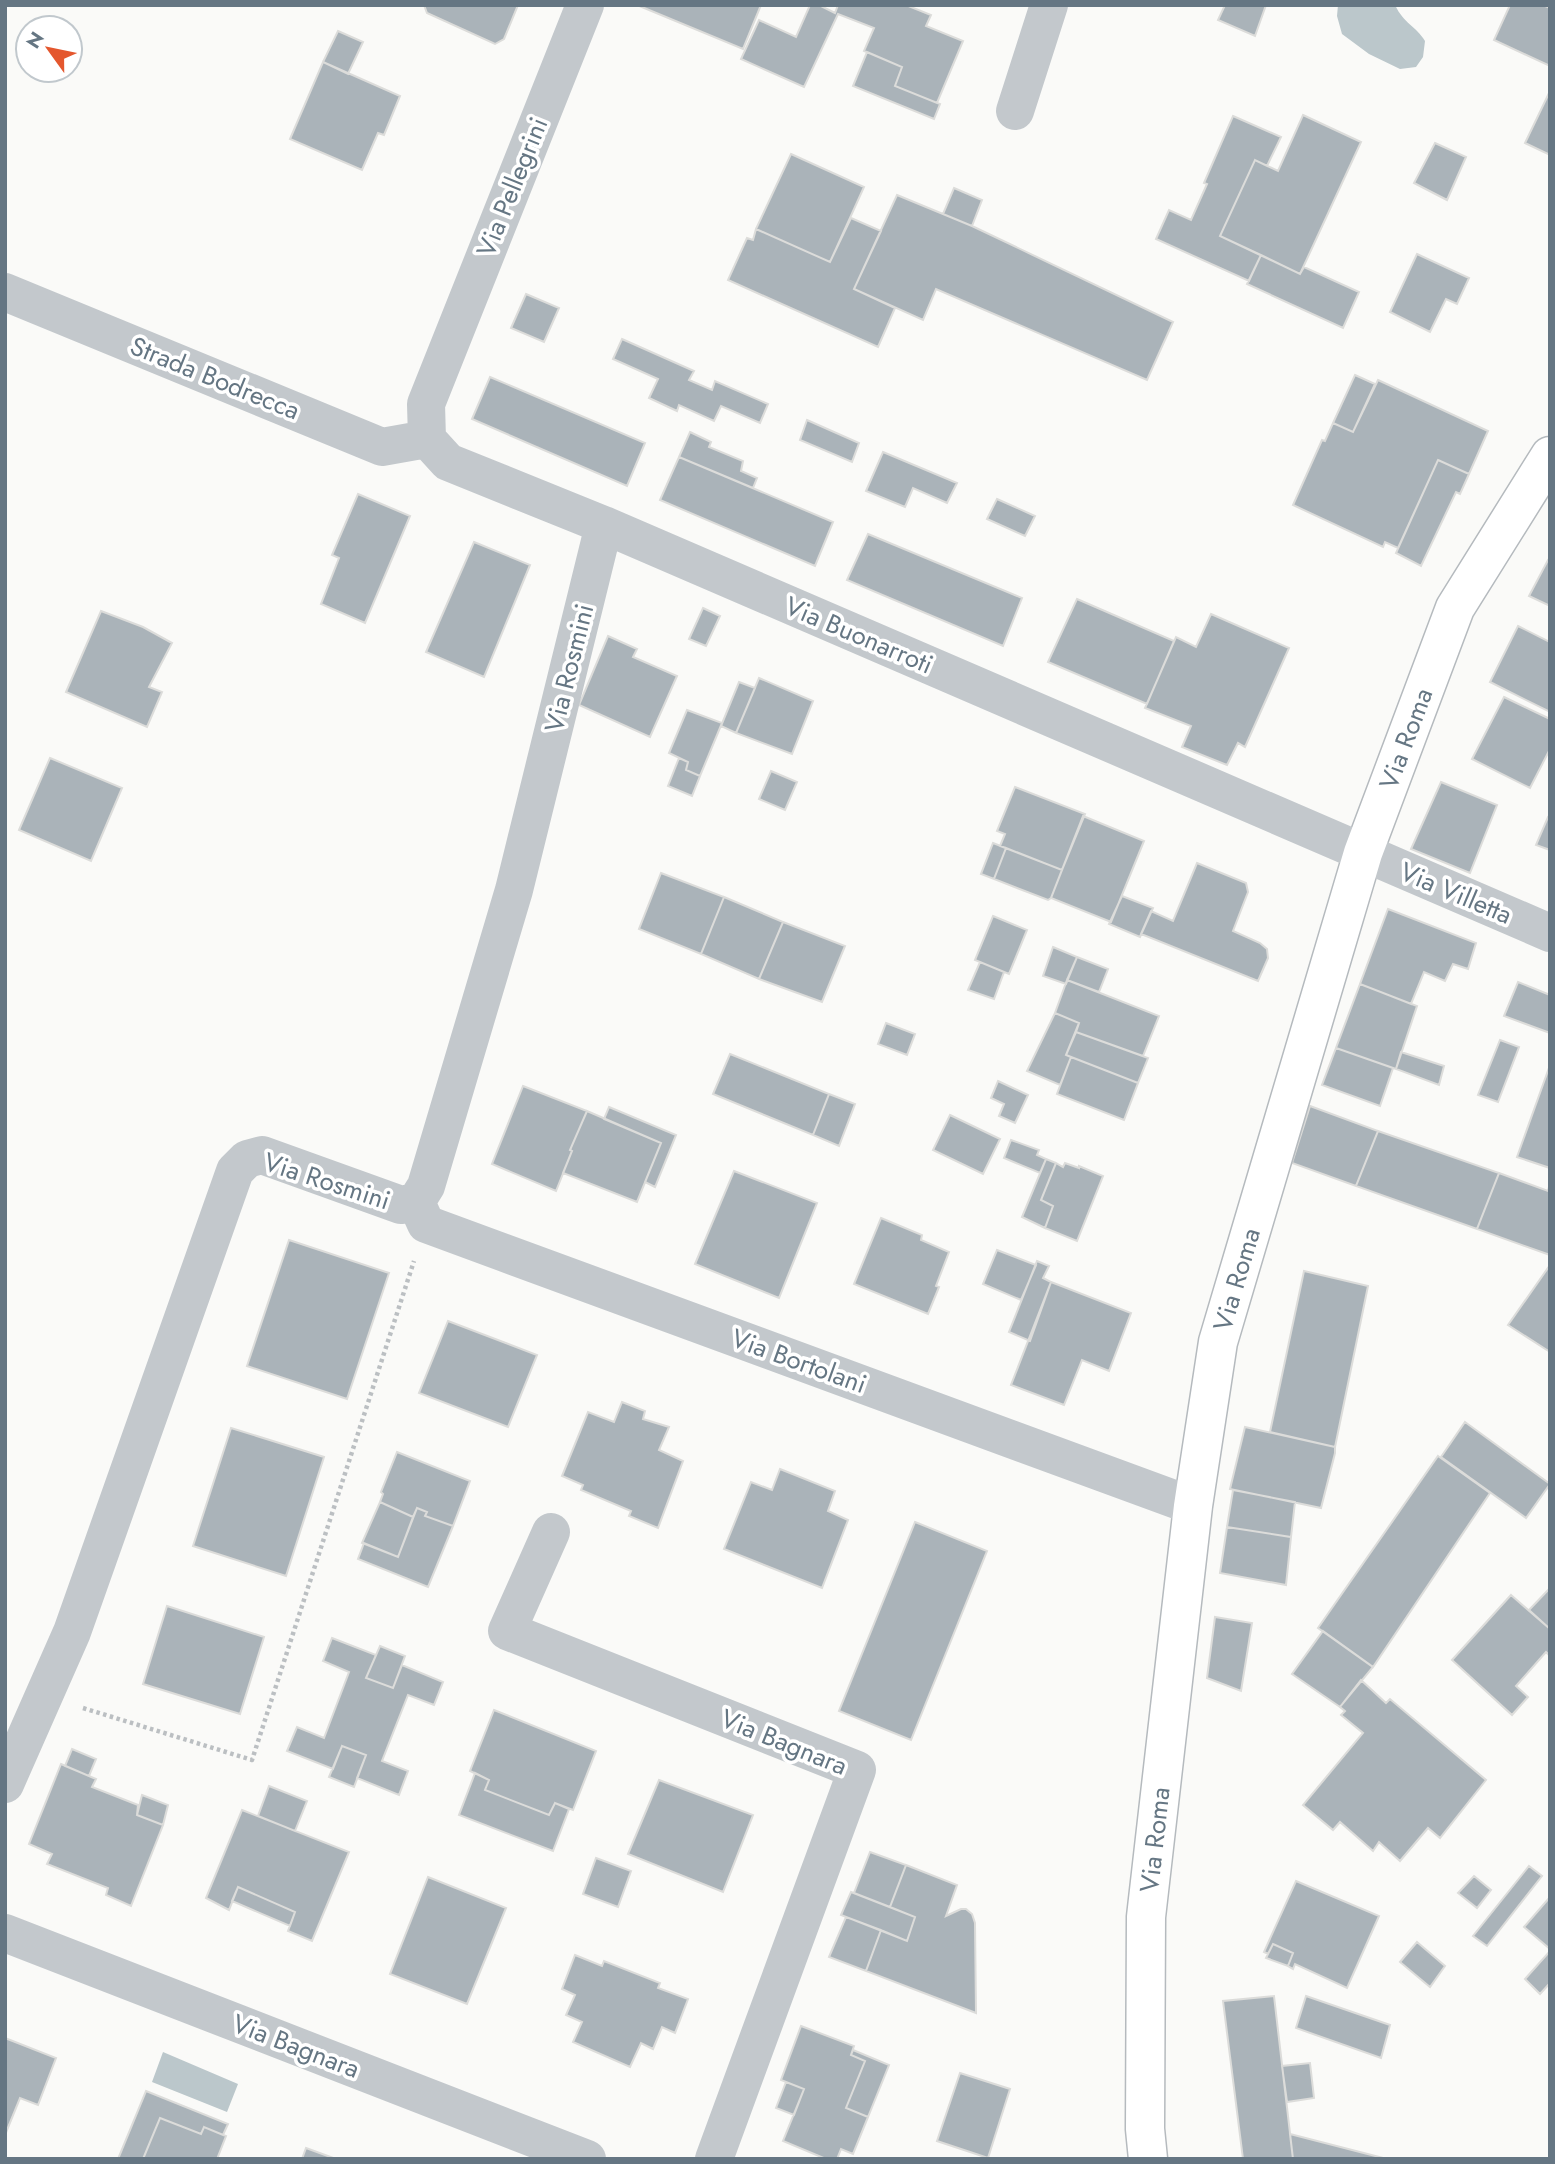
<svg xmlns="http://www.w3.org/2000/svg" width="1555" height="2164" font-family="Jost,sans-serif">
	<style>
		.water { fill: #bbc7cb }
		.building { fill: #aab3b9; stroke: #dcdcda; stroke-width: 2 }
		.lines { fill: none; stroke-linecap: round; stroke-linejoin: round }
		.major-casing { stroke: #b5babe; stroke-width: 41 }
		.path { stroke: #bbbfc2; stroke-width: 4.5; stroke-dasharray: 3.5 3.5; stroke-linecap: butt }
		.minor { stroke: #c3c8cc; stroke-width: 38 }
		.major { stroke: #fff; stroke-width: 38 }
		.labels { text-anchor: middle; stroke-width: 7; stroke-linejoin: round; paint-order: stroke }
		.street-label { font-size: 26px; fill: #657683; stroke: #fff }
	</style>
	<rect width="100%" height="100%" fill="#fafaf8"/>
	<path class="water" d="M1338,5H1395C1404,24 1416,26 1425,41L1423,57L1416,67L1400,69L1369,54L1342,34L1337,16Z
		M163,2052L238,2084L227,2112L152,2082Z"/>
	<path class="building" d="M424,5H518L504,39L495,44L427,13Z
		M637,5H761L743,49Z
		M810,5H819L835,13L838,5H906L931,15L926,26L963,41L937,103L895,86L902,67L864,51L874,28L838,14L804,87L741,59L759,20L796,37Z
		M1225,5H1266L1255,36L1218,20Z
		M1510,5H1543L1550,8V66L1494,40Z
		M338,31L363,42L348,74L323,62Z
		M867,52L902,67L895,86L940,104L934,119L853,86Z
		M323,62L400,96L384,135L378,133L362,170L290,139Z
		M1550,91V155L1525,143Z
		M1303,115L1361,142L1300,274L1220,236L1255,160L1278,171Z
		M1233,116L1281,137L1267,166L1255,160L1220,236L1261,255L1249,281L1156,239L1169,210L1191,220L1207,184L1204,183Z
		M1435,143L1466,157L1447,200L1414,183Z
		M791,154L864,187L830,262L756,229Z
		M954,188L982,200L972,226L943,214Z
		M897,195L972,226L1173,322L1147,380L936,289L923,320L854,289Z
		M851,218L881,231L854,289L895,308L878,347L728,280L747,238L753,240L756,229L830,262Z
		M1417,254L1469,278L1457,304L1446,299L1430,332L1390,312Z
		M1261,255L1300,274L1304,267L1359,292L1343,328L1247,284Z
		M526,294L559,308L544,342L511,328Z
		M622,339L694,371L689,380L712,390L715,381L768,404L760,423L721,406L714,421L679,405L677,411L649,398L658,379L613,359Z
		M1355,375L1375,384L1353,432L1333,423Z
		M490,377L645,443L627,486L472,419Z
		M1378,380L1488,431L1469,474L1438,460L1398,548L1385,542L1383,547L1293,505L1322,440L1325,441L1333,423L1353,432Z
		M807,420L859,443L852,462L800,440Z
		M690,432L711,442L709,447L743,461L741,471L757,478L753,488L679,457Z
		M883,452L957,483L947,503L913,488L905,507L866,491Z
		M679,457L833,522L815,566L660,500Z
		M1438,460L1469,474L1460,494L1456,492L1421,566L1396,553Z
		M358,494L410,516L365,623L321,604L339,558L332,555Z
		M997,499L1035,516L1025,536L987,519Z
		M868,534L1022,598L1003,646L847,580Z
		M474,542L530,565L484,677L426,652Z
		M1548,560L1550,561V606L1529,596Z
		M1077,599L1174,641L1147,704L1048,662Z
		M703,608L720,616L706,646L689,639Z
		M101,611L143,627L172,643L149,687L162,692L147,727L66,692Z
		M1211,614L1289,648L1245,747L1238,743L1227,765L1182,747L1191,726L1145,708L1176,637L1196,647Z
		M1518,626L1550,642V712L1490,682Z
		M608,636L637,649L633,657L677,676L650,737L579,705Z
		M759,678L813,701L792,754L736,733Z
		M739,682L755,688L736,733L721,726Z
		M1504,697L1550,719V749L1530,788L1472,759Z
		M687,710L722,723L700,776L686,770L688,762L669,753Z
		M50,758L122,788L91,861L19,830Z
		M679,758L688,762L686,770L700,776L692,796L668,786Z
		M771,771L797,782L785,810L759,799Z
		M1441,782L1497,805L1470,873L1411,849Z
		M1015,787L1085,814L1062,870L1000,846L1005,834L997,831Z
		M1083,816L1144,841L1111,922L1051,898Z
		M1548,817L1550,818V850L1536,845Z
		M993,843L1006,848L994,879L981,874Z
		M1006,848L1062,870L1051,898L1048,900L994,879Z
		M1197,863L1246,883L1248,892L1233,931L1260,943L1267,949L1268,958L1258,981L1141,934L1151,911L1173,921Z
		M661,873L724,897L701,954L639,929Z
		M1122,896L1153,908L1140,937L1109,924Z
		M724,897L783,922L759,979L701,954Z
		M1388,909L1476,943L1468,969L1453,964L1445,981L1424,972L1411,1004L1360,984Z
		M993,916L1027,930L1009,974L975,960Z
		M783,922L845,946L822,1002L759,979Z
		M1053,947L1077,957L1066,984L1043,976Z
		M1077,957L1108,969L1099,992L1067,980Z
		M980,962L1004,972L994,999L968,990Z
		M1067,980L1159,1016L1143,1056L1076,1032L1079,1023L1055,1013Z
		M1518,982L1550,995V1033L1504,1016Z
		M1360,984L1417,1006L1396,1069L1336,1048Z
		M1055,1013L1079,1023L1066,1055L1071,1057L1060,1085L1027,1071Z
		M886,1023L915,1034L907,1055L878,1044Z
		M1076,1032L1148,1058L1138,1083L1066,1055Z
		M1500,1040L1519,1047L1498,1102L1478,1095Z
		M1336,1048L1393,1068L1380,1106L1322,1085Z
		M1401,1052L1444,1066L1439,1085L1396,1069Z
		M730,1054L829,1094L813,1135L713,1094Z
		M1071,1057L1138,1083L1124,1120L1057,1094Z
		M1550,1065V1168L1517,1157Z
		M998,1081L1028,1095L1015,1123L999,1116L1004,1104L991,1098Z
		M523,1086L587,1111L570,1150L572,1151L556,1191L492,1164Z
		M829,1094L855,1104L839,1146L813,1135Z
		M1310,1106L1378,1131L1356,1186L1292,1163Z
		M609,1107L676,1135L655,1187L645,1182L661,1143L604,1119Z
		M587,1111L661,1143L637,1202L563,1173L572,1151L570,1150Z
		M950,1115L1000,1139L983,1174L933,1150Z
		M1378,1131L1499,1173L1477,1229L1356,1186Z
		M1011,1140L1039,1150L1037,1155L1046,1159L1040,1173L1004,1158Z
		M1046,1159L1056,1163L1041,1200L1053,1206L1045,1228L1022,1217Z
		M1056,1163L1063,1167L1065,1163L1079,1168V1166L1103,1176L1077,1241L1045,1228L1053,1206L1041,1200Z
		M734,1171L817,1203L779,1298L695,1264Z
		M1499,1173L1548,1191L1550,1183V1255L1477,1229Z
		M881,1218L922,1235L921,1240L949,1252L936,1286L939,1287L928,1314L854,1284Z
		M289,1240L389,1273L347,1399L247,1366Z
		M997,1250L1036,1265L1021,1300L983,1284Z
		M1037,1261L1049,1266L1043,1278L1051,1282L1030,1341L1009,1332Z
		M1550,1265V1352L1508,1325Z
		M1304,1271L1368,1286L1335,1447L1270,1432Z
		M1051,1282L1131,1313L1109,1371L1082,1360L1064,1405L1011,1385Z
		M448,1321L537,1355L508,1427L419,1393Z
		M622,1402L645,1411L643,1419L669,1427L659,1450L683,1461L658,1528L629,1516L631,1511L581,1490L583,1485L562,1476L588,1412L614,1422Z
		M1465,1422L1550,1484L1526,1518L1441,1457Z
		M1245,1427L1335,1447V1453L1321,1508L1230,1489Z
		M231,1428L324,1457L286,1576L193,1546Z
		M397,1452L470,1481L453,1526L425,1516L427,1512L417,1508L413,1517L380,1502L383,1494L381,1492Z
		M1438,1456L1490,1493L1373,1667L1318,1628Z
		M780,1469L835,1491L828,1511L848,1520L822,1588L724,1549L751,1482L772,1490Z
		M1233,1490L1295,1502L1291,1537L1227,1527Z
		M380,1502L413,1517L398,1557L362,1543Z
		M417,1508L427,1512L425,1516L453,1526L428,1587L358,1559L364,1543L398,1557Z
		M915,1522L987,1551L911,1740L839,1711Z
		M1227,1527L1291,1537L1286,1585L1220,1573Z
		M1550,1588V1629L1529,1610Z
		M1511,1595L1550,1629V1656L1546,1652L1516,1686L1528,1697L1512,1715L1452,1660Z
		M167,1606L264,1637L240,1714L143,1684Z
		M1215,1617L1252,1623L1241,1691L1207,1678Z
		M1323,1631L1373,1667L1340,1707L1292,1674Z
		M332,1638L376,1655L366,1678L393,1688L402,1665L443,1682L434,1705L408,1695L382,1761L408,1771L399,1795L357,1778L366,1755L342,1746L333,1769L287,1751L297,1727L324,1738L349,1672L323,1661Z
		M380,1646L405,1656L393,1688L366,1678Z
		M1361,1680L1386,1703L1390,1699L1486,1780L1440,1838L1428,1828L1400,1861L1379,1842L1373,1851L1340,1822L1333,1830L1303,1805L1363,1733L1341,1715L1345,1711L1340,1707Z
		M494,1710L596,1751L573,1810L555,1803L549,1815L485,1790L489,1780L470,1771Z
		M342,1746L366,1755L354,1787L329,1777Z
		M72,1749L96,1759L89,1776L65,1766Z
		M61,1764L96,1779L92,1787L138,1805L137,1815L163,1825L131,1906L106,1895L108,1888L47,1864L52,1854L29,1844Z
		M475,1773L489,1780L485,1790L549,1815L555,1803L569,1809L553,1851L459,1815Z
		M659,1780L753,1815L723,1892L628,1854Z
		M269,1786L307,1801L295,1831L258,1816Z
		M142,1795L168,1805L163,1825L137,1815Z
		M242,1810L349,1852L312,1941L288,1931L295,1912L238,1887L229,1910L206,1898Z
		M870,1852L906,1865L890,1907L854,1893Z
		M596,1858L631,1871L618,1907L583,1894Z
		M906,1865L957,1885L946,1916L961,1909H966L972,1914L975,1923L976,2013L866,1971L881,1930L907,1941L915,1917L890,1907Z
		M1529,1866L1542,1876L1487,1946L1473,1936Z
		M1474,1876L1491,1890L1477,1908L1458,1893Z
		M428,1877L506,1908L467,2004L390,1974Z
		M1296,1881L1379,1916L1347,1988L1295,1964L1293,1969L1288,1966L1293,1953L1273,1944L1268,1954L1264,1952Z
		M238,1887L295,1912L290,1926L232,1901Z
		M851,1892L915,1917L907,1941L841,1915Z
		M1550,1897V1949L1524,1927Z
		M846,1917L881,1930L866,1971L829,1957Z
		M1417,1942L1445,1966L1430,1987L1400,1962Z
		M1273,1944L1293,1953L1288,1966L1266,1958Z
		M1550,1951V1983L1540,1994L1525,1979Z
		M575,1955L602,1966L604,1961L660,1983L658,1988L688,1999L675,2033L662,2027L653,2049L641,2043L630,2067L573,2042L582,2022L566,2015L575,1995L562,1989Z
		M1274,1996L1293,2159H1243L1223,2001Z
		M1306,1996L1390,2025L1381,2058L1296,2028Z
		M801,2026L854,2046L851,2055L865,2061L846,2108L868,2117L853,2154L841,2149L837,2159H826L783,2141L804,2089L781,2080Z
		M5,2038L56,2058L38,2105L20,2098L5,2135Z
		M853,2050L889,2065L868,2117L846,2108L865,2061L851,2055Z
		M1310,2063L1314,2098L1287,2102L1282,2066Z
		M960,2073L1010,2089L988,2158L937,2141Z
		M786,2082L804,2089L794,2115L776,2108Z
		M146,2091L228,2124L223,2135L204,2127L201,2134L160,2118L143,2159H118Z
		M160,2118L201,2134L204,2127L226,2136L217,2159H143Z
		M1290,2134L1387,2159H1293Z
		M306,2148L336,2159H302Z"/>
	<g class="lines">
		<g class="major-casing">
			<g id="major">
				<path id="s1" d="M1148,2159L1145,2129L1146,1917L1193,1506L1218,1342L1363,853L1455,608L1550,456"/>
			</g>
		</g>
		<path class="path" d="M83,1708L252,1760L414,1261"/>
		<path class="minor" d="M585,5L426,404L427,439L448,462L604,525L1550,933
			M1015,111L1049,5
			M5,292L382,447L427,439
			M416,1202L426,1224L1193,1506
			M551,1532L507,1631L857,1770L714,2159
			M5,1784L72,1632L235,1171L247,1159L262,1155L401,1205L416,1202L426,1186L514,890L604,525
			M5,1933L587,2159"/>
		<use href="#major" class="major"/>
	</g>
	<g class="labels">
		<g class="street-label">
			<text transform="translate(512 187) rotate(-68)" y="9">Via Pellegrini</text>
			<text transform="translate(215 378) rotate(22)" y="9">Strada Bodrecca</text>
			<text transform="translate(859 635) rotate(23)" y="9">Via Buonarroti</text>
			<text transform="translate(569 668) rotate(-76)" y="9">Via Rosmini</text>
			<text dy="9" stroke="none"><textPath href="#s1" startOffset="1454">Via Roma</textPath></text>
			<text transform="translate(1456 893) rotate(23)" y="9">Via Villetta</text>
			<text transform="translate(327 1181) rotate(18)" y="9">Via Rosmini</text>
			<text dy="9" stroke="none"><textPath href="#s1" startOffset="887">Via Roma</textPath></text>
			<text transform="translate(799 1361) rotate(20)" y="9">Via Bortolani</text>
			<text transform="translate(784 1742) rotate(22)" y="9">Via Bagnara</text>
			<text dy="9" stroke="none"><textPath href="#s1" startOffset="320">Via Roma</textPath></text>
			<text transform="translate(296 2046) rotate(21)" y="9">Via Bagnara</text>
		</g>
	</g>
	<rect width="1555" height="2164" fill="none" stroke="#657683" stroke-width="14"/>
	<g transform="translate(49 49) rotate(303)"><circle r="33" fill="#ffffff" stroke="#c1c8cd" stroke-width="2"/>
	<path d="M0-5L12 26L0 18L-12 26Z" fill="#e4572e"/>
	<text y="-10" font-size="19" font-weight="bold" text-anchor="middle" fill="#657683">N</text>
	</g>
</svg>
